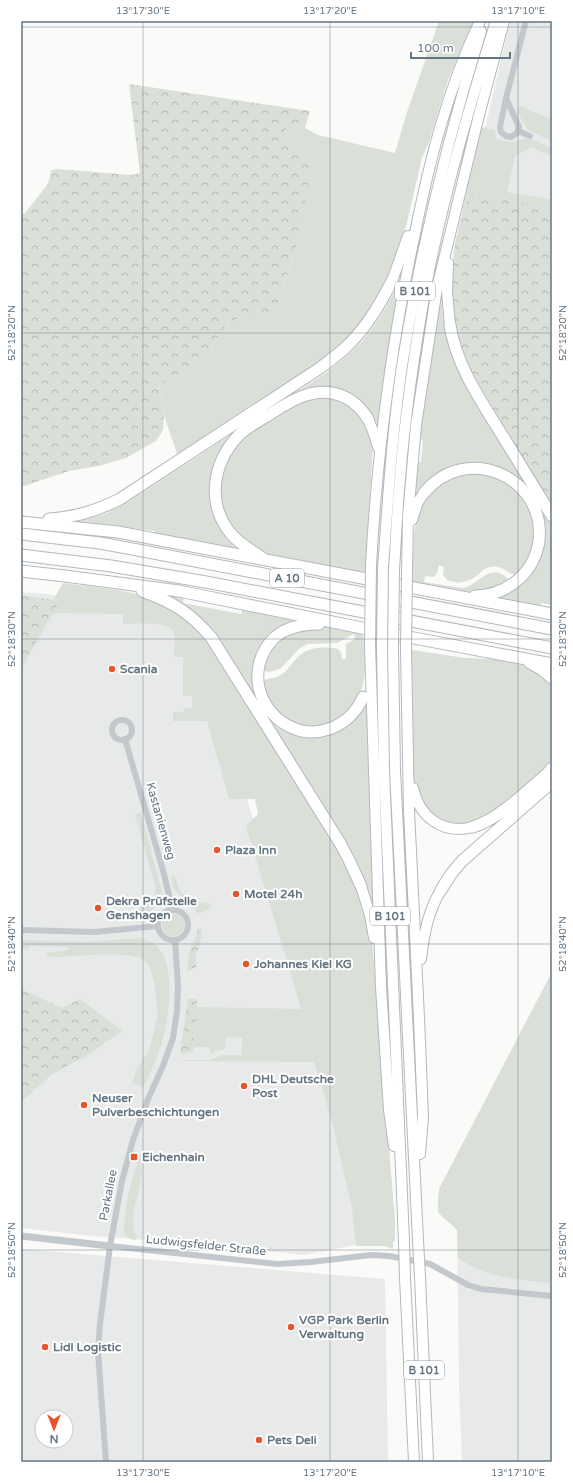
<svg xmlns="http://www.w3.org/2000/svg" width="573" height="1483" font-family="'Varela Round',sans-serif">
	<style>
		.built { fill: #e8e9e9; fill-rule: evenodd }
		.grass { fill: #dadfd7 }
		.forest { fill: url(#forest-crowns) }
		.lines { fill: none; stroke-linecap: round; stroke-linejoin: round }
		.trunk-casing { stroke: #b4b9bd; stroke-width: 12 }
		.motorway-casing { stroke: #b4b9bd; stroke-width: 13 }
		.minor { stroke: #c3c8cc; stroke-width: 6 }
		.tertiary { stroke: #c3c8cc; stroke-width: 7 }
		.trunk { stroke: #fff; stroke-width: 10 }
		.motorway { stroke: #fff; stroke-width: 11 }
		.trunk-bridge-casing { stroke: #b4b9bd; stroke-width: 12; stroke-linecap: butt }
		.trunk-bridge { stroke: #fff; stroke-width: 10 }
		.ticks { fill: none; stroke: #657683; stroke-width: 1; stroke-opacity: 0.45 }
		.poi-dot { fill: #e4572e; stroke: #fff; stroke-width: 1.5 }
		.labels { text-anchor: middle; stroke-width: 4; stroke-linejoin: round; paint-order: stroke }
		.shield { fill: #fff; stroke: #939fa8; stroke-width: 1 }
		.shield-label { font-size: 11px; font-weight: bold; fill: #657683 }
		.poi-label { font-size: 12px; font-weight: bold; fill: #657683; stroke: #fff; text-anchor: start }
		.street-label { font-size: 12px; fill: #657683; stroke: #fff }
		.neatline { fill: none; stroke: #657683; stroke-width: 1.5 }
		.ticks-label { font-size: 10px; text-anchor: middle; fill: #657683 }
	</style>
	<defs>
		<pattern id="forest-crowns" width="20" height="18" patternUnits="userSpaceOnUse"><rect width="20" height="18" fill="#dadfd7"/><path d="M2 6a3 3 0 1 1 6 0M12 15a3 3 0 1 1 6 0" fill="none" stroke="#b4b9b4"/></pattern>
	</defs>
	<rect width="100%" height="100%" fill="#fafaf8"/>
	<path class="built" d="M510,21H552V226L467,207Z
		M21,592L46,594L177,619L200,648L292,944L370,1242L304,1255L221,1246L83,1235L21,1228Z
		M552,972V1462H462L459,1384L457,1230L453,1225L443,1218L438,1212V1196L440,1187Z
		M21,1249L385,1279L388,1462H21ZM42,1417H66V1441H42Z"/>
	<path class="grass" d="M439,21H474L448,80L429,142L422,158L400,252L384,294L342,348L179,459L164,416L159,385L171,377L184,374L209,354L220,333L228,323L240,318H259L277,307L300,236L309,157L294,145L285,131L287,128H305L318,135L395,153L406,115Z
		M521,106L552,120V141L528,130L517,112V109Z
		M481,127L495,130L496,140L511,142L529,138L552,148V156L531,147L515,156L507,192L552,200V208L469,193L455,243Z
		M399,283H400L379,433L367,412L320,390L238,434L211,497L243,551L154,537L155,531L125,527L124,532L69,524L105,514L128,502L326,373C340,361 356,350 367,335C380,319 389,301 399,283Z
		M441,293L444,325L451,348L552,525V605L541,603L539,610L487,600L533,568L535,500L475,465L417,498H414L417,462H421L423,441L420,437L429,362Z
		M325,397C357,403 365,418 373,446L365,575L266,554L246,544L222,514L219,481L232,450L251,432L292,406L312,398Z
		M470,472L496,475L521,493L533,515L535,537L529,560L516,575C506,573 502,564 490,567C485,568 482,571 479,574C469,582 459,585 447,580L443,575L444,567L439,565L437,573L434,577L425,576L424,582L463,588C481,584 489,562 507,578V583L477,594L412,584L414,534L416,521L424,500L443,481Z
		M63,583C98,588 136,589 168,606C187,616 202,634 214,651L344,858L359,889L372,939L395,1221V1241H393V1249L384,1246H356L352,1208L337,1144L334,1128L314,1062L185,1061L178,1060H210L222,1055H242V1038L226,1037L225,1049L216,1051L210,1054V1047H193V1052H190L196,1028V1007L301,1009L293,981L246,826L258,814L255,799H229L207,721H173V712H183L184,708H192V696H183V657H174C174,649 176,638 173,631C167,621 134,624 123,624V614L53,613L60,601L53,600Z
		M171,595L184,597L183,603L241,614L243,608L303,620L260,654L263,707L315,735L365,702H368L376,916L363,879L223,648L171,597Z
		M321,626L363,632L365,667L364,680L360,696L353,709L333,725L303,729L271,709L262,682C267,677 274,679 279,676C287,672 291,664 297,658C307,647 324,646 338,649L341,652L342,659H346V644L355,639L354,634L337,643L308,644L300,648L280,669L269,672L265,671L263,669V664L271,648L285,634Z
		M412,650L465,658L496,659L522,665L539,673L552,686V761L544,770L489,816L462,825L446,823L430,813L418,797L413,776Z
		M141,812L162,892C159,910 146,915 130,920C130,904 155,910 156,889L135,814Z
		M171,876H175L180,892C188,895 190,900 198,904L199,902L211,904V908C206,909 204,913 197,913C188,896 172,897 171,876Z
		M162 925a11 11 0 1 1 22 0a11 11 0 1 1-22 0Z
		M139,938C143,939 148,940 151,942C176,954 170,1006 165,1029C161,1050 152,1070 142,1089L140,1085L132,1084L136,1070L149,1051L158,1015C156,1010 157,1005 156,1000C156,989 153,974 148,964C139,947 68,958 49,957L46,953L68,950V947L31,946L27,950L21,949V940L85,942Z
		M552,972V1283C514,1279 490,1279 458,1258L457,1230L438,1212V1196L440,1187Z
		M141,1153C141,1162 142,1170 141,1178C139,1197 127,1219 137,1237L135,1240C130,1239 127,1238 125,1234C123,1230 124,1225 125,1221C126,1195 133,1177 141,1153Z"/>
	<path class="forest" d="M129,84L310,111L305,128H287L285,131L294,145L309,157L311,162L300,236L277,307L267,315L258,318H240L228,323L220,333L209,354L196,368L184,374L171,377L159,385L164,416L163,430L156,441L126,458L99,466L69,471L21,487V216L26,212L48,184L51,170L57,169L132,175L140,173Z
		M469,193L552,208V507L477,382L465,358L457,332L451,302L450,287L455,243Z
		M21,595L60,601L21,669Z
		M198,928L201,929L202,931L199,949L196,952V967L187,971L190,950L197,934Z
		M21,990H23L62,1008L80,999L122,1031L85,1057L74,1062L51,1075L21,1102Z
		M188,999H197L196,1028L190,1052L183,1054L180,1053Z"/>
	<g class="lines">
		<g class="trunk-casing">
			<path id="trunk" d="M448,263L447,292L450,325
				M392,281L408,236
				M368,419L373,431L378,447
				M412,520L418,502L424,493
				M371,565C377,455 391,346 414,238C429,163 447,90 480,21
				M383,568C388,500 392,433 402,366C420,252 447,141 481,31
				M394,570C396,540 397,509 400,479C405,413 415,347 427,281C444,193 469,107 496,21
				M407,572L408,516L416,425L437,288L478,119L504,21
				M370,645L381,987L389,1110L394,1146
				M382,647L384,771L404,1241
				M393,649L395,770L418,1240
				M406,651L409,810L419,1018L423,1117L420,1154
				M413,788C419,817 443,835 473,827
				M361,886L370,915L374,938
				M421,959C424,934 428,911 441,890
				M420,1277L428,1462
				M405,1278L414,1462"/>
		</g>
		<g class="motorway-casing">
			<path id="motorway" d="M450,325C456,365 481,401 502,435C519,462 535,489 552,516
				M424,493C465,442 546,476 539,541C537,555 530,569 520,578C508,589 492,596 475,596
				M49,519C76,517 96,511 120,499L320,368C328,362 336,356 344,349C365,330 379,306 392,281
				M21,522L118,532L552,614
				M21,534L100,543L143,551L552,629
				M21,555L111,566L206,582L552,648
				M261,557C251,550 240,544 232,535C206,505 212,464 238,436C247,427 259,421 270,414C289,402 309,389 332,393C348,396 360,406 368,419
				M21,571L65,576L179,591L377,631L552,664
				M142,591C173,602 189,612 211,637L340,843L349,860L361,886
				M319,624C304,624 286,627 274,638C245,667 257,713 293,728C304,733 317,733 329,729C344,724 357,712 363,697
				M530,663L541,669L552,678
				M473,827C499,819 528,790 548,773L552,768
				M441,890L451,874L462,861L552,782"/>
		</g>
		<path class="minor" d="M506,98L519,127L517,133L511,137L506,136L501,132L500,127L506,98L526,21
			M518,131L530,136
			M112 730a10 10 0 1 1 20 0a10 10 0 1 1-20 0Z
			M125,739L164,874L171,904L170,910
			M158 925a15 15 0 1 1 30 0a15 15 0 1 1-30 0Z
			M21,930L95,932L158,926
			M110,1246L277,1264L311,1262L371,1255L389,1256L430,1264L468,1285L481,1289L552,1296
			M106,1462L98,1351L100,1324L110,1246L122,1181L133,1140L148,1099L163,1066L173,1038L177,1011L178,985L175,940"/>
		<path class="tertiary" d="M21,1236L110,1246"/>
		<use href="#trunk" class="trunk"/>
		<use href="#motorway" class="motorway"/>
		<g class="trunk-bridge-casing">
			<path id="trunk-bridge" d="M370,645L371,565
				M382,647L383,568
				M393,649L394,570
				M406,651L407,572
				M418,1240L420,1277
				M404,1241L405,1278"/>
		</g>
		<use href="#trunk-bridge" class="trunk-bridge"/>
	</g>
	<path class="ticks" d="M143,21V1462M330,21V1462M518,21V1462M21,27H552M21,333H552M21,639H552M21,944H552M21,1250H552"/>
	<g class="poi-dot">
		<circle cx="112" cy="669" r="4"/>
		<circle cx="217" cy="850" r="4"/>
		<circle cx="236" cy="894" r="4"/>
		<circle cx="98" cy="908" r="4"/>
		<circle cx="246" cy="964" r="4"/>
		<circle cx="244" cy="1086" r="4"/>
		<circle cx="84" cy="1105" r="4"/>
		<rect x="130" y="1153" width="8" height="8" rx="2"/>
		<circle cx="291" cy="1327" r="4"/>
		<circle cx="45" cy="1347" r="4"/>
		<circle cx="259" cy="1440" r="4"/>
	</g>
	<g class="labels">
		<g class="shield">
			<rect x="395" y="282" width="40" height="18" rx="3"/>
			<rect x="270" y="569" width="34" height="18" rx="3"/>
			<rect x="370" y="907" width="40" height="18" rx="3"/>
			<rect x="404" y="1361" width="40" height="18" rx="3"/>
		</g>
		<g class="shield-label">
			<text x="415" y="295">B 101</text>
			<text x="287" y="582">A 10</text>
			<text x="390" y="920">B 101</text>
			<text x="424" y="1374">B 101</text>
		</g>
		<g class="poi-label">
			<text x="120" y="673">Scania</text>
			<text x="225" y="854">Plaza Inn</text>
			<text x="244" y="898">Motel 24h</text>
			<text x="106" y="905">Dekra Prüfstelle<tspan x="106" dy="14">Genshagen</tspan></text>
			<text x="254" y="968">Johannes Kiel KG</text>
			<text x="252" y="1083">DHL Deutsche<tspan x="252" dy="14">Post</tspan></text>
			<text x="92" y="1102">Neuser<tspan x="92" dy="14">Pulverbeschichtungen</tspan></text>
			<text x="142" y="1161">Eichenhain</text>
			<text x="299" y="1324">VGP Park Berlin<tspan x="299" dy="14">Verwaltung</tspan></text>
			<text x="53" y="1351">Lidl Logistic</text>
			<text x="267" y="1444">Pets Deli</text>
		</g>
		<g class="street-label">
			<text transform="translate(161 821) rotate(74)" y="4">Kastanienweg</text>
			<text transform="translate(108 1195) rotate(-79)" y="4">Parkallee</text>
			<text transform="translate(206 1245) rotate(6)" y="4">Ludwigsfelder Straße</text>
		</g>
	</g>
	<rect width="573" height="1483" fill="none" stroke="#ffffff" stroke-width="44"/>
	<g transform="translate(54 1429) rotate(180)"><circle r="19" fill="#ffffff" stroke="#c1c8cd"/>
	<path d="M0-3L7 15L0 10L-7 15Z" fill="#e4572e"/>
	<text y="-6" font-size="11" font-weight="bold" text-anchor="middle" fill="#657683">N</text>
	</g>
	<path d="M411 52v6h99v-6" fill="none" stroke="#657683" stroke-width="2"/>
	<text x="417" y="52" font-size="12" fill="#657683" stroke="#ffffff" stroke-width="3" paint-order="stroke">100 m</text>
	<rect x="22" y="22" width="529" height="1439" class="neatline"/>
	<g class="ticks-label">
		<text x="143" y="14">13°17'30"E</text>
		<text x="330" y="14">13°17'20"E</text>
		<text x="518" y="14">13°17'10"E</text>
		<text transform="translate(562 333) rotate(-90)" y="4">52°18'20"N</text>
		<text transform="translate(11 333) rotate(-90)" y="4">52°18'20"N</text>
		<text transform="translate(11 639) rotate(-90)" y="4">52°18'30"N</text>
		<text transform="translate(562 639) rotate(-90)" y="4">52°18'30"N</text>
		<text transform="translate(11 944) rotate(-90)" y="4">52°18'40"N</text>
		<text transform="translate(562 944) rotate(-90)" y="4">52°18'40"N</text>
		<text transform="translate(562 1250) rotate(-90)" y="4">52°18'50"N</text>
		<text transform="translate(11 1250) rotate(-90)" y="4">52°18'50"N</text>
		<text x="143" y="1476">13°17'30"E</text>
		<text x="330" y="1476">13°17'20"E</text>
		<text x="518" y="1476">13°17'10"E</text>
	</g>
</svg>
